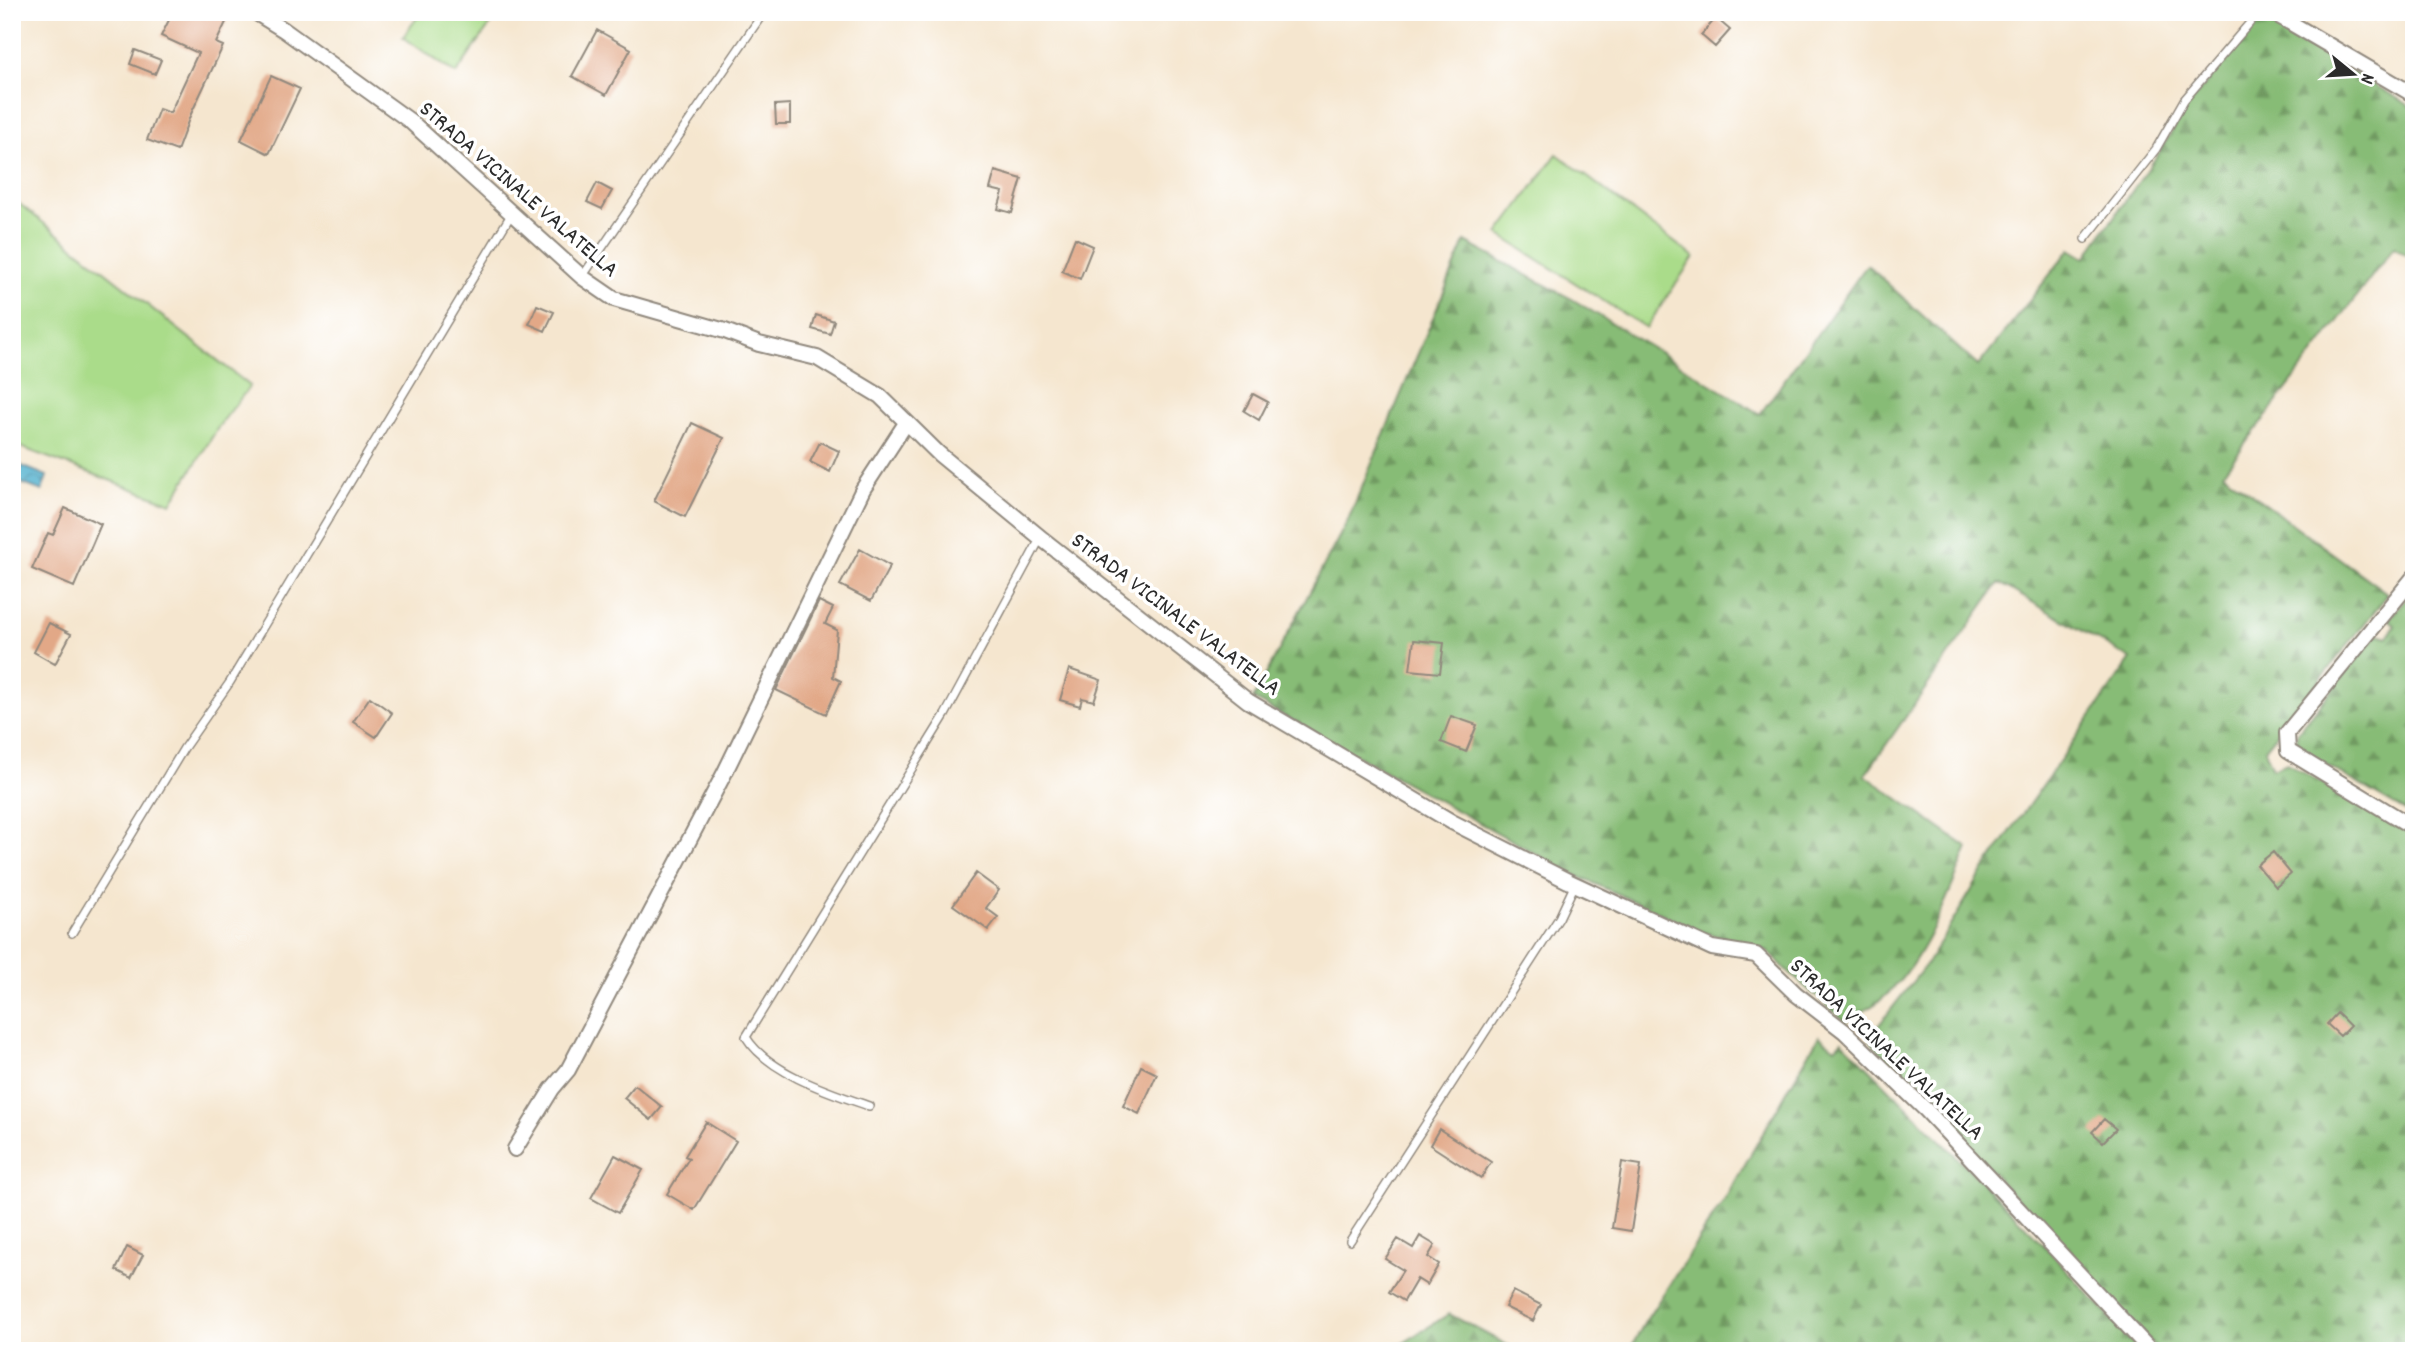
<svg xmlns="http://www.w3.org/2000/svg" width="2426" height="1363" font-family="Dekko,sans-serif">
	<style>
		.grass { fill: #aadc8a; stroke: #6a845a; stroke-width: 2 }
		.forest { fill: url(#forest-firs); stroke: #597450; stroke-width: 2 }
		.water { fill: url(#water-waves); stroke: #3e6e7c; stroke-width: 2 }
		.building { fill: #e2a887 }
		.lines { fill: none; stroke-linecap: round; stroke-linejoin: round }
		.service-casing { stroke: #90887d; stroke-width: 10 }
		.minor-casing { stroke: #90887d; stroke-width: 18 }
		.service { stroke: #fff; stroke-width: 7 }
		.minor { stroke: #fff; stroke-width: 14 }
		.labels { text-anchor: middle; stroke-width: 7; stroke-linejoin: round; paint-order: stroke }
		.street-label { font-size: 23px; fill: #2b2b2b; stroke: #fff }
	</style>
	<defs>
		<pattern id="forest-firs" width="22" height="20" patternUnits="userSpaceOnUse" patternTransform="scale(1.75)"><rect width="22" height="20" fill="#87bc76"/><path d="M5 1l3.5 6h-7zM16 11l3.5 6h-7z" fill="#6f9961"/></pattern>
		<pattern id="water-waves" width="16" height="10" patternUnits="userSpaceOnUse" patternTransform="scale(1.75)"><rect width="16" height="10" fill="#50b0ce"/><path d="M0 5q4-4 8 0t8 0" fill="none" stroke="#438fa7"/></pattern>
	</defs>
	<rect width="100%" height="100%" fill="#fff"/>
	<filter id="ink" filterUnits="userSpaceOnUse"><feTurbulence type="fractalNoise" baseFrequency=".0143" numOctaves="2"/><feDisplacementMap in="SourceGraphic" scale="14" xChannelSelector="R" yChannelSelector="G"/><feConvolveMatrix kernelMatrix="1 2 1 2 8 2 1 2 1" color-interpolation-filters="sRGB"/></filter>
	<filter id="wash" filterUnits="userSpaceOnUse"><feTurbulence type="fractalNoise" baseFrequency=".00686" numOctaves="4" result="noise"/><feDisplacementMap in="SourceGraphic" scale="28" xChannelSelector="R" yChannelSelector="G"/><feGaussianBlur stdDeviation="1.57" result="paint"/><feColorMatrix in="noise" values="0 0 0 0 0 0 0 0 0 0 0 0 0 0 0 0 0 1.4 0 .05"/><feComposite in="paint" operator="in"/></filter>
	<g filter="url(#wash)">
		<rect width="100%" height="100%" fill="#f5e6cf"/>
		<path class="grass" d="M421,12H499L456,74L403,37Z
			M1557,154L1694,257L1646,328L1498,234Z
			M12,198L250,386L219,426L171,503L12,444Z"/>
		<path class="forest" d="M2260,18L2414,108V260L2394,247L2223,473L2388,594L2265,749L2273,769L2287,763L2414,836V1351H2159L1868,1039L1928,962L1987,865L2131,659L1999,583L1865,775L1968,848C1947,897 1924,963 1883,998C1872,1007 1858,1014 1846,1022L1789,973L1768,951L1700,931L1573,874L1253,699L1348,520L1465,242L1572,299L1760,414L1867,265L1978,366L2070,249L2085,258L2159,153L2187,107Z
			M2414,588V816L2302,751L2296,743L2297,733L2378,634L2388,637L2395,625L2389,619Z
			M1819,1036L1835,1048L1842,1041L2044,1245L2140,1351H1629L1645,1322L1725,1199Z
			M1449,1314L1518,1351H1391Z"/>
		<path class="water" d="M12,462L47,476L42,491L16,481L12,484Z"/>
		<g id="blocks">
			<path class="building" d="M173,12H215L228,18L216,43L223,46L190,116L177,151L147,140L159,109L170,113L198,53L161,36Z
				M1716,18L1730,30L1715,47L1701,35Z
				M597,30L631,49L606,95L572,76Z
				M135,50L161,60L155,74L130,64Z
				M271,76L300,89L269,154L241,140Z
				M790,104V124H776L775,105Z
				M995,171L1022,179L1012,213L998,209L1003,192L990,189Z
				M597,183L612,191L602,209L587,202Z
				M1075,238L1093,246L1080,279L1062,271Z
				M537,305L554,312L545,331L529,324Z
				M816,315L834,321L830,334L812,329Z
				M1253,394L1268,402L1259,420L1244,411Z
				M692,423L724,438L685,517L654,501Z
				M820,442L839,451L830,472L810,462Z
				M65,508L101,524L74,587L32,569L48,533L53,535Z
				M860,549L890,566L871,601L840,585Z
				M819,601L833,608L825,624L837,630L833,677L841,681L826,714L776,690Z
				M49,623L71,634L55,664L34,652Z
				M1414,640L1444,643L1440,673L1410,670Z
				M1069,669L1101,680L1094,701L1082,698L1080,706L1060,700Z
				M370,697L392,713L376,737L353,722Z
				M1451,716L1477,725L1466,752L1441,742Z
				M2273,852L2291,874L2276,887L2257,865Z
				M976,873L999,890L986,908L998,917L988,930L953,905Z
				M2337,1013L2350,1026L2340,1036L2327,1024Z
				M1141,1066L1157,1074L1139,1114L1123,1106Z
				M635,1085L662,1107L651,1120L624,1098Z
				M2104,1119L2116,1129L2103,1142L2092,1132Z
				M706,1122L736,1141L694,1210L667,1194L689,1158L685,1156Z
				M1439,1129L1491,1162L1481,1178L1430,1145Z
				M615,1155L643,1170L618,1213L591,1198Z
				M1622,1162L1641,1165L1631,1231L1612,1228Z
				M1420,1236L1435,1245L1428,1257L1439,1264L1427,1285L1417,1279L1404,1301L1389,1292L1403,1270L1385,1259L1398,1239L1413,1248Z
				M127,1247L143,1255L131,1278L116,1270Z
				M1513,1291L1541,1305L1533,1321L1505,1307Z"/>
		</g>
	</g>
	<g filter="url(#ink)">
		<use href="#blocks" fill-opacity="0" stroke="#90887d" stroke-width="2"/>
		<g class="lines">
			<g class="service-casing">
				<path id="service" d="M2085,239L2156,149L2184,100L2259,12
					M582,277L764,12
					M72,933L184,748L230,682L512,213
					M869,1106C831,1093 768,1073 746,1037L945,715L1040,539
					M1350,1241L1559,918L1575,884"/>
			</g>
			<g class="minor-casing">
				<path id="minor" d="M255,12L284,30L410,121L582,277L614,299L725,331L759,344L817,358L880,396L939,454L1041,538L1248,701L1452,822L1568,881L1712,948L1756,955L1796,994L1844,1031L1927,1111L2151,1351
					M2272,12L2414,95
					M2414,577L2287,733L2288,751L2414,828
					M515,1149L552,1089L568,1070L724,774L863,489L906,423"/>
			</g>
			<use href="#service" class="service"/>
			<use href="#minor" class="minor"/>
		</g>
	</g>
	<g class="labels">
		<g class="street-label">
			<text transform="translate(520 188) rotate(41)" y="8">STRADA VICINALE VALATELLA</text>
			<text transform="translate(1177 613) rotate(37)" y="8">STRADA VICINALE VALATELLA</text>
			<text transform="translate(1888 1048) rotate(43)" y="8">STRADA VICINALE VALATELLA</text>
		</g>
	</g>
	<rect width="2426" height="1363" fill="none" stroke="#fff" stroke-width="42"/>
	<g transform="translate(2353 74) rotate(108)" stroke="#ffffff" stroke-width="5" paint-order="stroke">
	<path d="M0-5L12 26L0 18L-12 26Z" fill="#2b2b2b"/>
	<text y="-10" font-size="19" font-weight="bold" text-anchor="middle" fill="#2b2b2b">N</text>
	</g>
</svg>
